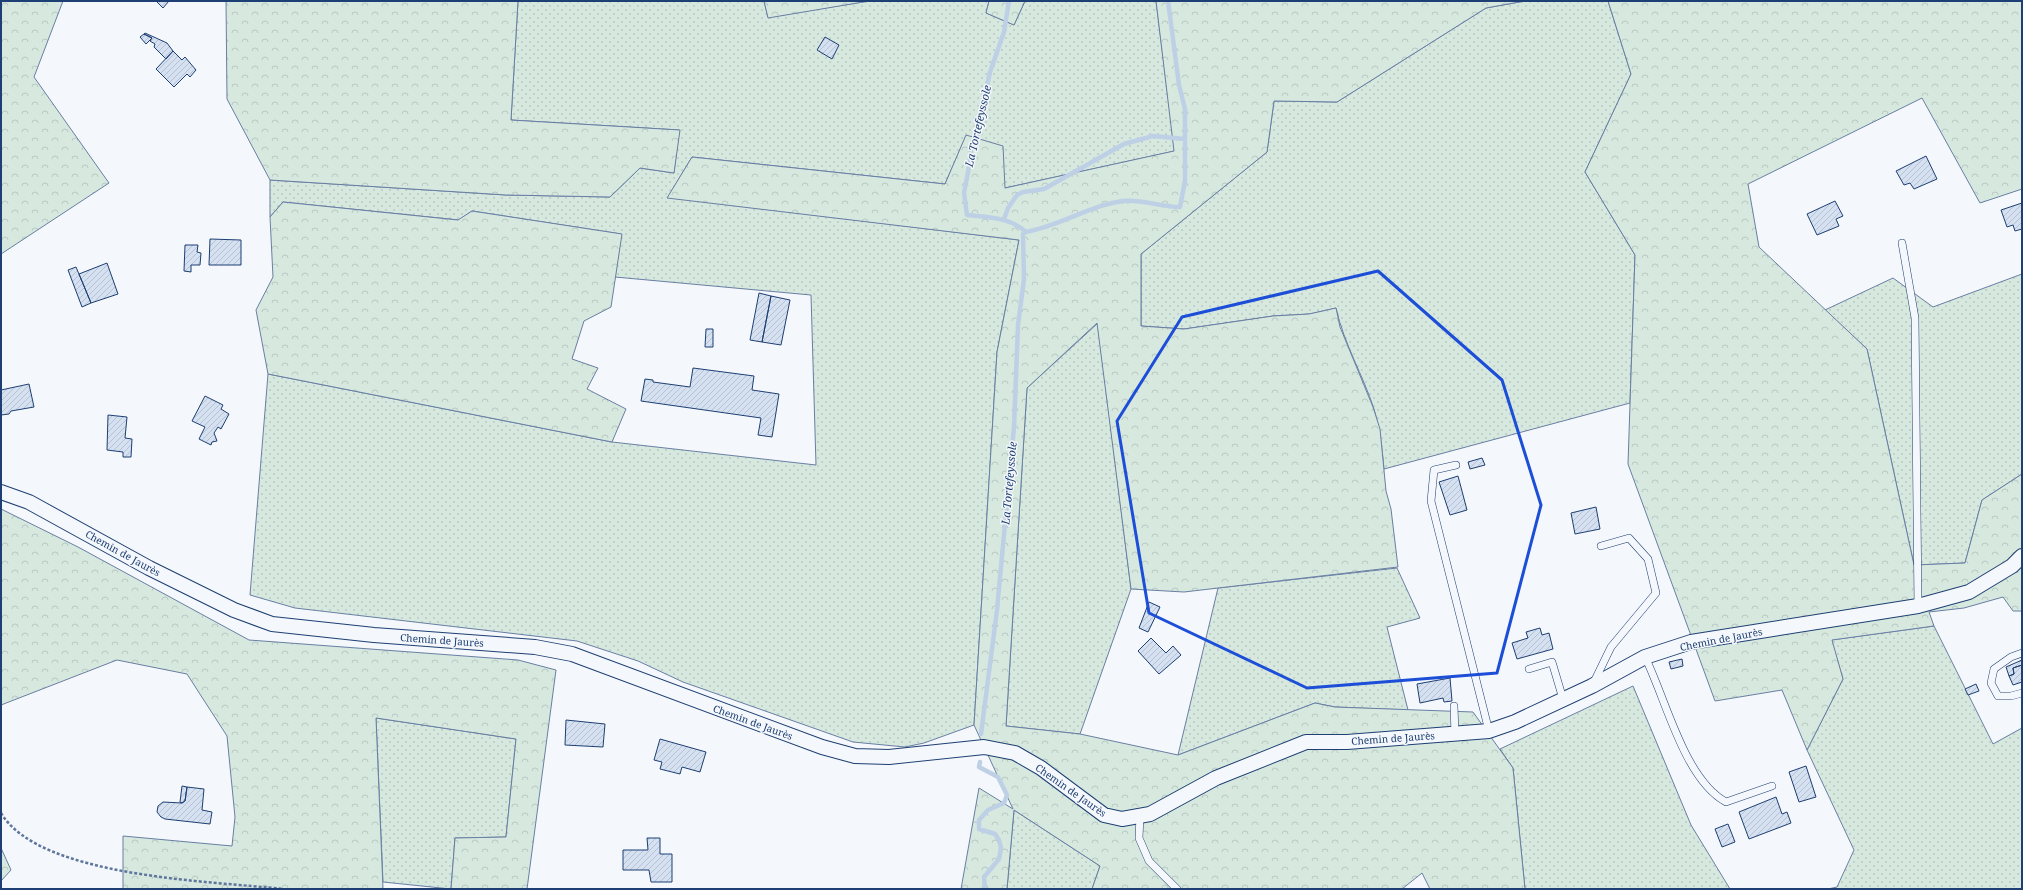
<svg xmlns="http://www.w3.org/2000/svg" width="2023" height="890" font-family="'Noto Serif',serif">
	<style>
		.grass { fill: url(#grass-dots); stroke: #687fa3 }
		.forest { fill: url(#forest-crowns); stroke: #687fa3 }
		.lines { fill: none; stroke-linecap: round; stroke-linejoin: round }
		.stream { stroke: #bed0e5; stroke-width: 4.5 }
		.building { fill: url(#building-hatch); stroke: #1d3f73 }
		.service-casing { stroke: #1d3f73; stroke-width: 8 }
		.minor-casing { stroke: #1d3f73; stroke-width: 16 }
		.path { stroke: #5e769c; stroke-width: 2.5; stroke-dasharray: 3 2; stroke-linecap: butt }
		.service { stroke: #f4f7fb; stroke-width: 7 }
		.minor { stroke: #f4f7fb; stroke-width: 14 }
		.marked { fill: none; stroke: #1d4ed8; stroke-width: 3; stroke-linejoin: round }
		.labels { text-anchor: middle; stroke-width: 3; stroke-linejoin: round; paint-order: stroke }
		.street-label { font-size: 10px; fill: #1d3f73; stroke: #f4f7fb }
		.water-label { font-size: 11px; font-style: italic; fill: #1d3f73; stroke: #f4f7fb }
	</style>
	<defs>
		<pattern id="grass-dots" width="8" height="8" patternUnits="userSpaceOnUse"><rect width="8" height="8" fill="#d7e8df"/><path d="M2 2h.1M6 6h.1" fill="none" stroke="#b8c8c3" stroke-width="1.8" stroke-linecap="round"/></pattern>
		<pattern id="forest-crowns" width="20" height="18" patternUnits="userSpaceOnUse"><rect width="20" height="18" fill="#d7e8df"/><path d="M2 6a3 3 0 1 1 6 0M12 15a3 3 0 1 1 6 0" fill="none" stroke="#b8c8c3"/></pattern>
		<pattern id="building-hatch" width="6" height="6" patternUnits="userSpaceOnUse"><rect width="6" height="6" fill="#d5e0f0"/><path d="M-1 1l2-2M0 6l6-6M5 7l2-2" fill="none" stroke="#b6c1d1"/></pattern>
	</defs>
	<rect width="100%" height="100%" fill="#f4f7fb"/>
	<path class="grass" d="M518,1H764L768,17L869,1H989L986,13L1014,25L1025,1H1156L1175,151L1005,188L966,136L945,184L692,157L668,197L1019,240L997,352L974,725L924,743L905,747L853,742L683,682L638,661L577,641L295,608L250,595L268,374L612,442L816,465L811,295L615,277L621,234L472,211L459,220L283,202L270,217V180L506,195L610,197L640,168L674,173L679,130L511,120Z
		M1525,1H1608L1631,74L1585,172L1635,255L1630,403L1384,469C1382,448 1380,429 1374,409C1363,375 1344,344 1336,308L1310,314L1273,316L1184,329L1141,326V254L1267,152L1274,101L1337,102L1486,8Z
		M2022,274V474L1982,500L1965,563L1914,565L1867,349L1825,310L1893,278L1933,307Z
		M1098,323L1131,589L1080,734L1006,726L1027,388Z
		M1397,568L1420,618L1387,627L1408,710L1335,707L1315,703L1178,755L1218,588Z
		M1934,626L1993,744L2022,728V889H1828L1837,887L1854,850L1807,750L1843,679L1831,640Z
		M1633,686L1691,825L1730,889H1525L1513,768L1500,749Z
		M376,718L516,739L506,837L455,838L451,889L383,882Z
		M1014,810L1100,866L1092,889H1007Z"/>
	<path class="forest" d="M1,1H63L34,77L109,183L1,254Z
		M226,1H518L511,120L680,130L674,173L640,168L610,197L506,195L270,180L227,99Z
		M764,1H869L768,18Z
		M989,1H1025L1014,25L986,13Z
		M1156,1H1525L1486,8L1337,102L1274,101L1267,152L1141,254V326L1184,329L1273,316L1309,314L1336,308L1340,327L1373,407L1380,429L1386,491L1391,509L1398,567L1184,592L1131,589L1097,323L1027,388L1006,726L1080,734L1178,755L1315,703L1335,707L1473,712L1513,768L1525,889H1430L1422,873L1402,889H1092L1100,866L1014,810L1007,889H961L979,788L1013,809L974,725L997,352L1019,240L667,198L692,157L945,184L966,135L1003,146L1005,188L1174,151Z
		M1608,1H2022V189L1980,203L1922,98L1748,184L1759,247L1867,349L1914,565L1965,563L1982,500L2022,474V611H2013L2003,597L1964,608L1929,612L1934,626L1832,640L1843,679L1807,750L1782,690L1715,701L1628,464L1635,255L1585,172L1631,74Z
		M283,202L458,220L472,211L622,234L611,307L584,321L572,359L598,368L587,389L626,409L612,442L268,374L256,310L273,277L270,217Z
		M1,509L78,547L249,640L518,660L556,670L527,889H451L455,838L506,837L516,739L376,718L383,889H123V836L232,846L235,817L227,736L187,674L117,660L1,705Z
		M1,848L11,870L1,881Z"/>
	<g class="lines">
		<path class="stream" d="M1009,1L1004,32L990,72L977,137L971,148L969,167L964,193L967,215C988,217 1009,217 1026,232
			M1004,219L1008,208L1017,195L1023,192L1044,189L1124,144L1153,136L1185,139
			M981,734L997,610L1014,427L1018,325L1024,279L1023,234L1026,232C1060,226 1091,205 1123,201C1142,199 1161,207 1180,207L1185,181V109L1179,85L1168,1
			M980,762L979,767L998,777L1007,795L1004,803L988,810L979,820V829L995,834L999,840L1001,848L999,859L984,877L985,889"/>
	</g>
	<path class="building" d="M156,1H169L163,8Z
		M145,33L167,43L173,51L166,59L154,47L155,44L150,41L152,38L144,34Z
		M144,34L152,38L146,44L140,37Z
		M825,37L839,45L832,59L817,50Z
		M173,51L182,60L185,57L196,70L190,77L187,74L174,87L156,69Z
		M1926,156L1937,179L1914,189L1910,183L1904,185L1896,171Z
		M1835,201L1843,216L1836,219L1839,226L1817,235L1807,214Z
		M2022,203V229L2015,231L2013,225L2007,227L2001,210Z
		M210,239L241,240V265H209Z
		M185,245H198L197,252L201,253L200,265H191V272L184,271Z
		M107,263L118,294L91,303L79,274Z
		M76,267L91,303L82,307L68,270Z
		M759,293L771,296L762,342L750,340Z
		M771,296L790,300L781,345L762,342Z
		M706,329H713V347H705Z
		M693,368L754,376L752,390L779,394L772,437L758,435L761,418L641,401L645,379L653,380V382L690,387Z
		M29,384L34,407L11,411L9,414L1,415V390Z
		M205,396L223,405L221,409L229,414L221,429L218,427L214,433L217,441L212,442L211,445L199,439L205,427L192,421Z
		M108,415L127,417L125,438L132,439L131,457H123V452L107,450Z
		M1482,458L1485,465L1470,469L1468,462Z
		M1458,476L1467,510L1450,515L1439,482Z
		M1596,507L1600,529L1575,534L1571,513Z
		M1149,602L1160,607L1148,632L1139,628Z
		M1540,628L1542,635L1549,633L1553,649L1517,659L1512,643L1528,638L1526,632Z
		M1151,638L1166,653L1173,646L1181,655L1159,674L1138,651Z
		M1682,659L1683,666L1671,669L1669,662Z
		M2022,660V665L2013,668L2014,674L2009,676L2006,667Z
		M2022,665V682L2013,685L2009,676L2014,674L2013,668Z
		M1450,678L1452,701L1444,702L1443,698L1420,703L1417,684Z
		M1976,684L1979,691L1968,695L1965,689Z
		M566,720L605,724L603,747L565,745Z
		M660,739L706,752L700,772L682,767L680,774L660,769L662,762L654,760Z
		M1806,766L1816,797L1799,802L1789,772Z
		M182,786L187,787L185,801L182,803L180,802Z
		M187,787L204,789L202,810L212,812L210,824L165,819L161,817L157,812L158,806L163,802L182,803L185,801Z
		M1776,797L1782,814L1787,812L1791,823L1749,839L1739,812Z
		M1728,824L1735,842L1722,847L1715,829Z
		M647,838H660V854H672V882H651L649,870H623V850H648Z"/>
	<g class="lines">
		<g class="service-casing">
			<path id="service" d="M1902,243L1915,318L1918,606
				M1456,465L1434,470L1431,501L1489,731
				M2022,653L2011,657L1994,669L1991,683L1998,696H2011L2022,693
				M1645,657C1666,699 1684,779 1726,802L1772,786
				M1529,669L1552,662L1563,699
				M1593,684L1611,647L1656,593L1648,559L1629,538L1601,546
				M1454,706L1455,734
				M1140,816L1139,838L1149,861L1177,889"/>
		</g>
		<g class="minor-casing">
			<path id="minor" d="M1,492L29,502L149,568L234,610L272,624L374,635L535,647L572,654L822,747L855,756L889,757L984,747L1015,753L1041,768L1104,815L1122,819L1150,814L1216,778L1306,742H1347L1489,731L1515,722L1592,686L1645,657L1691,642L1918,606L1969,592L2012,566L2022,556"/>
		</g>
		<path class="path" d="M1,813C40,878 213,881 283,889"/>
		<use href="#service" class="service"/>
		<use href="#minor" class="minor"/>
	</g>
	<path class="marked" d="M1378,271L1502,380L1541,505L1497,673L1307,688L1149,613L1117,421L1182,317Z"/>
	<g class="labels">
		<g class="street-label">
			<text transform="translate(123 553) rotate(29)" y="4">Chemin de Jaurès</text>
			<text transform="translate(1721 639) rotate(-11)" y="4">Chemin de Jaurès</text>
			<text transform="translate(442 640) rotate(4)" y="4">Chemin de Jaurès</text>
			<text transform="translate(753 722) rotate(20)" y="4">Chemin de Jaurès</text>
			<text transform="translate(1393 738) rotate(-4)" y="4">Chemin de Jaurès</text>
			<text transform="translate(1071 790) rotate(35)" y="4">Chemin de Jaurès</text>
		</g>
		<g class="water-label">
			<text transform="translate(978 126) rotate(-77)" y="4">La Tortefeyssole</text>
			<text transform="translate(1009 483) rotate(-85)" y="4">La Tortefeyssole</text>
		</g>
	</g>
	<rect width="2023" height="890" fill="none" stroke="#1d3f73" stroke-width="4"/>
</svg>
